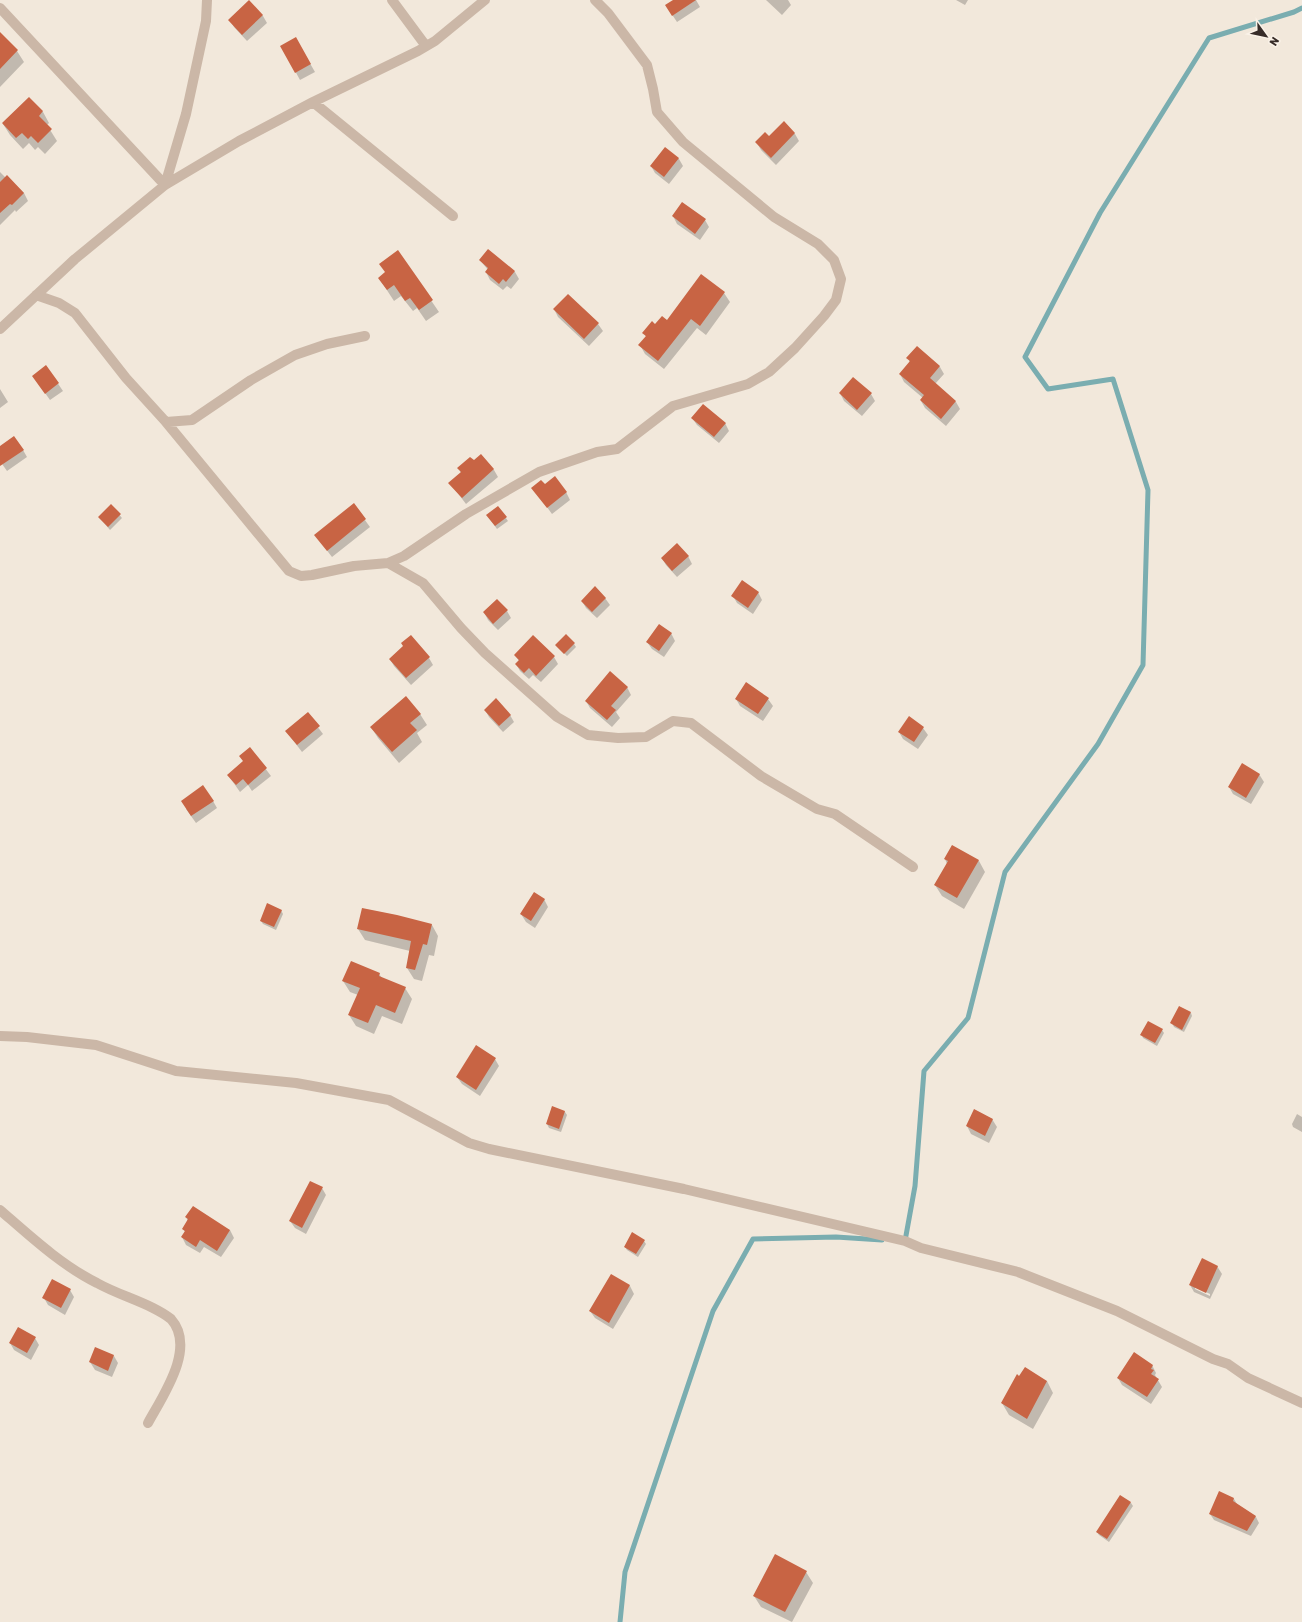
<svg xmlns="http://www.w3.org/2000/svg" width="1302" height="1622" font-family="Rubik,sans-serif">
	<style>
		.shadow { fill: #0003; fill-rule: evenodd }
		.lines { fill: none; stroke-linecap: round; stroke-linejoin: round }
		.stream { stroke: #7aadb0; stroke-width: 5 }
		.building { fill: #c86444 }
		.minor { stroke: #cbb7a7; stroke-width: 10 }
	</style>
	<rect width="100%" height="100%" fill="#f2e8db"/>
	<path class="shadow" d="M675,0H696L700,7L677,22L671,13Z
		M766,0H788L791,5L782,15Z
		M956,0H968L965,5Z
		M249,2L263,16L267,23L247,41L234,27L230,20Z
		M0,34L17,51L24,62L0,87Z
		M296,39L315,72L300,80L282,47Z
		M29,98L43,112L49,123L47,125L57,141L45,154L38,147L35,150L29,143L23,149L10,135L3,124Z
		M784,123L795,134L799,141L776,165L761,150L757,143L769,137Z
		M665,148L679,159L683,166L669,184L655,173L651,166Z
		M0,172L6,178L7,177L24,193L28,201L16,212L15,210L0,225Z
		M673,216L705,220L709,227L700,240L677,224Z
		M488,250L515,272L519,279L511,289L507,286L503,290L490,280L486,272L488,270L480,260Z
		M398,252L439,312L426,321L417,308L413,311L401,296L394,301L379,278L386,273Z
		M724,293L730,302L706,335L697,328L664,369L645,354L640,345L646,337L644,333L656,325L667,321Z
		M568,295L598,324L603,331L589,346L558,317L554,309Z
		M917,347L940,367L944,374L935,384L956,402L960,409L946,426L925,408L921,401L923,398L904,382L900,374L910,363L908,358Z
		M46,366L63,391L50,400L33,376Z
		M0,389L8,402L0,408Z
		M840,393L871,394L875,401L862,416L844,401Z
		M692,418L725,423L729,431L719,443L697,425Z
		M0,447L23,450L27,457L7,471L0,461Z
		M481,455L494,470L498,477L466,504L450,483L461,473L459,468L474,462Z
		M545,486L566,492L570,500L552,514L533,488Z
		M111,505L122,518L110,530L99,517Z
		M354,505L370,527L332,557L315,535Z
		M498,507L508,521L497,529L489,518Z
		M688,556L692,564L677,577L666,565L662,558Z
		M758,592L762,600L753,614L737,603L733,596Z
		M605,598L610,605L597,618L586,608L582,601Z
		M497,600L507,611L511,618L498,630L488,620L484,612Z
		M671,633L675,641L664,657L652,649L647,642Z
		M411,636L429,658L433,665L411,685L394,666L390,659L404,646Z
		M574,644L576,647L567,656L559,648Z
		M515,655L554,657L558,664L541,682L533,675L529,679L520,671L516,664L519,661Z
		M627,687L631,695L616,712L620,718L612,727L590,708L586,701Z
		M736,699H768L773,706L763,721L740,706Z
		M485,710L510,715L514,722L503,732L489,717Z
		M308,714L323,734L302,752L286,731Z
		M420,714L427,725L417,733L422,742L399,763L378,738L371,727Z
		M923,728L928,735L918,749L903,739L899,732Z
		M250,748L271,776L252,791L248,785L240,792L228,775L244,762L240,756Z
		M1259,774L1264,782L1251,804L1233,794L1229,787Z
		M213,801L217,808L196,823L186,809Z
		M952,846L979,861L985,872L964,909L942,896L935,885L947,864L945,859Z
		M544,899L548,907L535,928L526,922L521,914Z
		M281,910L283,914L276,930L263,924L261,921Z
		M432,925L438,936L434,956L429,955L422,981L414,979L407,968L410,951L365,940L358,929Z
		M379,974L382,978L405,988L412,999L402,1024L382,1016L374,1034L356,1026L349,1015L358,995L350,992L343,981Z
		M1180,1008L1191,1013L1192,1016L1184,1032L1174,1027L1172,1023Z
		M1162,1030L1164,1033L1157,1046L1143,1038L1142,1035Z
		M495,1059L499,1066L480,1096L462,1084L457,1077Z
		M552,1108L565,1112L567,1115L561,1132L549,1128L547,1124Z
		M975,1110L992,1119L997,1127L989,1143L971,1134L967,1126Z
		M1297,1114L1302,1117V1132L1293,1127L1292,1124Z
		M322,1188L326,1195L306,1234L295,1228L290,1221Z
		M186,1217L230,1230L234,1238L221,1257L204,1247L200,1253L186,1245L182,1237L185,1232L183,1229L188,1221Z
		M644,1241L646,1244L638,1257L627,1250L625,1247Z
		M1217,1266L1222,1274L1210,1299L1194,1292L1190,1285ZM1195,1287L1210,1294V1296L1195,1289Z
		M611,1276L630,1286L634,1294L613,1329L595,1318L590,1311Z
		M70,1290L74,1297L65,1315L48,1305L44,1298Z
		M35,1338L39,1345L31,1360L14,1350L10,1343Z
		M114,1356L118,1363L112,1377L95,1370L90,1362Z
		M1152,1365L1156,1373L1155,1375L1162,1387L1151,1404L1122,1385L1118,1378Z
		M1020,1377L1047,1381L1053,1393L1033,1429L1009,1415L1002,1403Z
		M1219,1493L1234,1499L1237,1504L1256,1517L1259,1523L1251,1536L1214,1520L1210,1514Z
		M1120,1496L1131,1503L1133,1506L1109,1542L1099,1535L1097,1532Z
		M806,1572L813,1583L792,1622L761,1607L754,1596Z"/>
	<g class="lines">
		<path class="stream" d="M904,1241H905L915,1186L924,1071L968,1018L1005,872L1098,744L1143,665L1148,490L1113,379L1048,389L1025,357L1100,213L1209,38L1294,12L1302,8
			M620,1622L625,1572L713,1311L753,1239L836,1237L882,1240"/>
	</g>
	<path class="building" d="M249,0L263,15L242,35L228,20Z
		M673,0H696L672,16L665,5Z
		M0,32L18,50L0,69Z
		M296,37L311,64L295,73L280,46Z
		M29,97L43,111L39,116L52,129L38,143L31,136L28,139L22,133L16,138L2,123Z
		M784,121L795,133L771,158L755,142L765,132L769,136Z
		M665,147L679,158L664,177L650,166Z
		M7,175L24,193L12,205L10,204L0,213V182Z
		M682,202L706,219L695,234L672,216Z
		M488,249L515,271L506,282L503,279L499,284L485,272L488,268L479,260Z
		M398,250L433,300L419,310L410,298L405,301L394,285L387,290L378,278L385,272L379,264Z
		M701,274L725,292L700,326L691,319L658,361L638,345L646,336L642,333L652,321L655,324L662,316L667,320Z
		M568,294L599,323L584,339L553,309Z
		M917,346L940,366L930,378L956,401L941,419L920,400L924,395L899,374L910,361L906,358Z
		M46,365L59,383L45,394L32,376Z
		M853,377L872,393L857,410L839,393Z
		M703,404L726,423L714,437L691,418Z
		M14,436L24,450L0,466V446Z
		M481,454L494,469L462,498L448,483L461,472L457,468L470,457L474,460Z
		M555,476L567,492L547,508L531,488L541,480L545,484Z
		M354,503L366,519L327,551L314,535Z
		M111,504L121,514L108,527L98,517Z
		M498,506L507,517L495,526L486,515Z
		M677,543L689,556L672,571L661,558Z
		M742,580L759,592L748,608L731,596Z
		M595,586L606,598L592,612L581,601Z
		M497,599L508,610L493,624L483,612Z
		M659,624L672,633L659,651L646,642Z
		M566,634L575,643L564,654L555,645Z
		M411,635L430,657L406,678L389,659L403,646L401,643Z
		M533,635L555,656L536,676L529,668L524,673L515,664L519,660L514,655Z
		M610,671L628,687L611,706L616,710L607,720L585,701Z
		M746,682L769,698L758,714L735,699Z
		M406,696L421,714L410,723L417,730L392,752L370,727Z
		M496,698L511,715L499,726L484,710Z
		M308,712L320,726L297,745L285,731Z
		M909,716L924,727L914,742L898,732Z
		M250,747L267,768L248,785L243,779L236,785L227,775L243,761L239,756Z
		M1242,763L1260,774L1246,798L1228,787Z
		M203,785L214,801L191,816L181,801Z
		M952,845L979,860L957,898L934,885L948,861L944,859Z
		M534,892L545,899L531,921L520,914Z
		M267,903L282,910L274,927L260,921Z
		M362,908L397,915L432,924L427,945L423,944L415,970L406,968L411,941L357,929Z
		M351,961L380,973L379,976L406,987L395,1013L376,1005L368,1023L348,1015L360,988L342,981Z
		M1179,1006L1191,1012L1182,1030L1170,1023Z
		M1148,1021L1163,1029L1155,1043L1140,1035Z
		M476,1045L496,1058L476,1090L456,1077Z
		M552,1106L565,1111L559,1129L546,1124Z
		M974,1109L993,1119L985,1136L966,1126Z
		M310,1181L323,1187L302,1228L289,1221Z
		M193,1206L230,1230L217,1251L200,1240L196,1247L181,1237L185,1231L182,1229L188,1219L185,1217Z
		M632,1232L645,1240L636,1254L624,1247Z
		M1202,1258L1218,1266L1206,1293L1189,1285Z
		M611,1274L630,1285L609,1323L589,1311Z
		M52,1279L71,1289L61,1308L42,1298Z
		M18,1327L36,1337L27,1353L9,1343Z
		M95,1347L114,1355L108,1371L89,1362Z
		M1134,1352L1153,1365L1151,1369L1154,1370L1151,1374L1159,1379L1147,1397L1117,1378Z
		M1025,1367L1047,1381L1027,1419L1001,1403L1017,1374L1019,1376Z
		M1219,1491L1234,1498L1233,1501L1256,1516L1247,1531L1209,1514Z
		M1120,1495L1131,1502L1107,1539L1096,1532Z
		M775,1554L807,1571L785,1612L753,1596Z"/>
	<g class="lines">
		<path class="minor" d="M392,0L426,46
			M0,8L165,185
			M313,102L453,216
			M165,185L186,114L206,21L207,0
			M36,295L59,303L75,313L126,378L166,422L289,571L301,576L312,575L354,566L388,563L404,556L466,514L539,472L597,452L617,449L673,406L748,384L769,372L795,348L824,316L836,300L841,279L834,260L818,244L774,217L683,142L657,112L653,89L647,65L608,13L595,0
			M0,329L75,259L165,185L239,141L313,102L418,51L435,41L485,0
			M166,422L192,420L251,380L295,355L327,344L365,336
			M388,563L423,583L461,628L485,653L557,717L588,735L618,738L646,737L673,721L691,723L761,776L817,809L835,814L913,867
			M0,1036L27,1037L96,1045L176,1071L296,1083L389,1100L469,1143L489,1149L684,1189L905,1241L921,1248L1018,1272L1117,1311L1213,1359L1228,1364L1248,1378L1302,1403
			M0,1210C30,1236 61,1265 97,1283C115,1293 135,1299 153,1308C159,1311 166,1315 171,1319C197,1348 162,1397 148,1423"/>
	</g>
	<g transform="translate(1266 36) rotate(123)" stroke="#faf2e8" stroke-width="3" paint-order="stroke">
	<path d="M0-3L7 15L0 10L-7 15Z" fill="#372c28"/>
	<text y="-6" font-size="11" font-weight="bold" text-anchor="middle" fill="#372c28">N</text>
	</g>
</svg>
